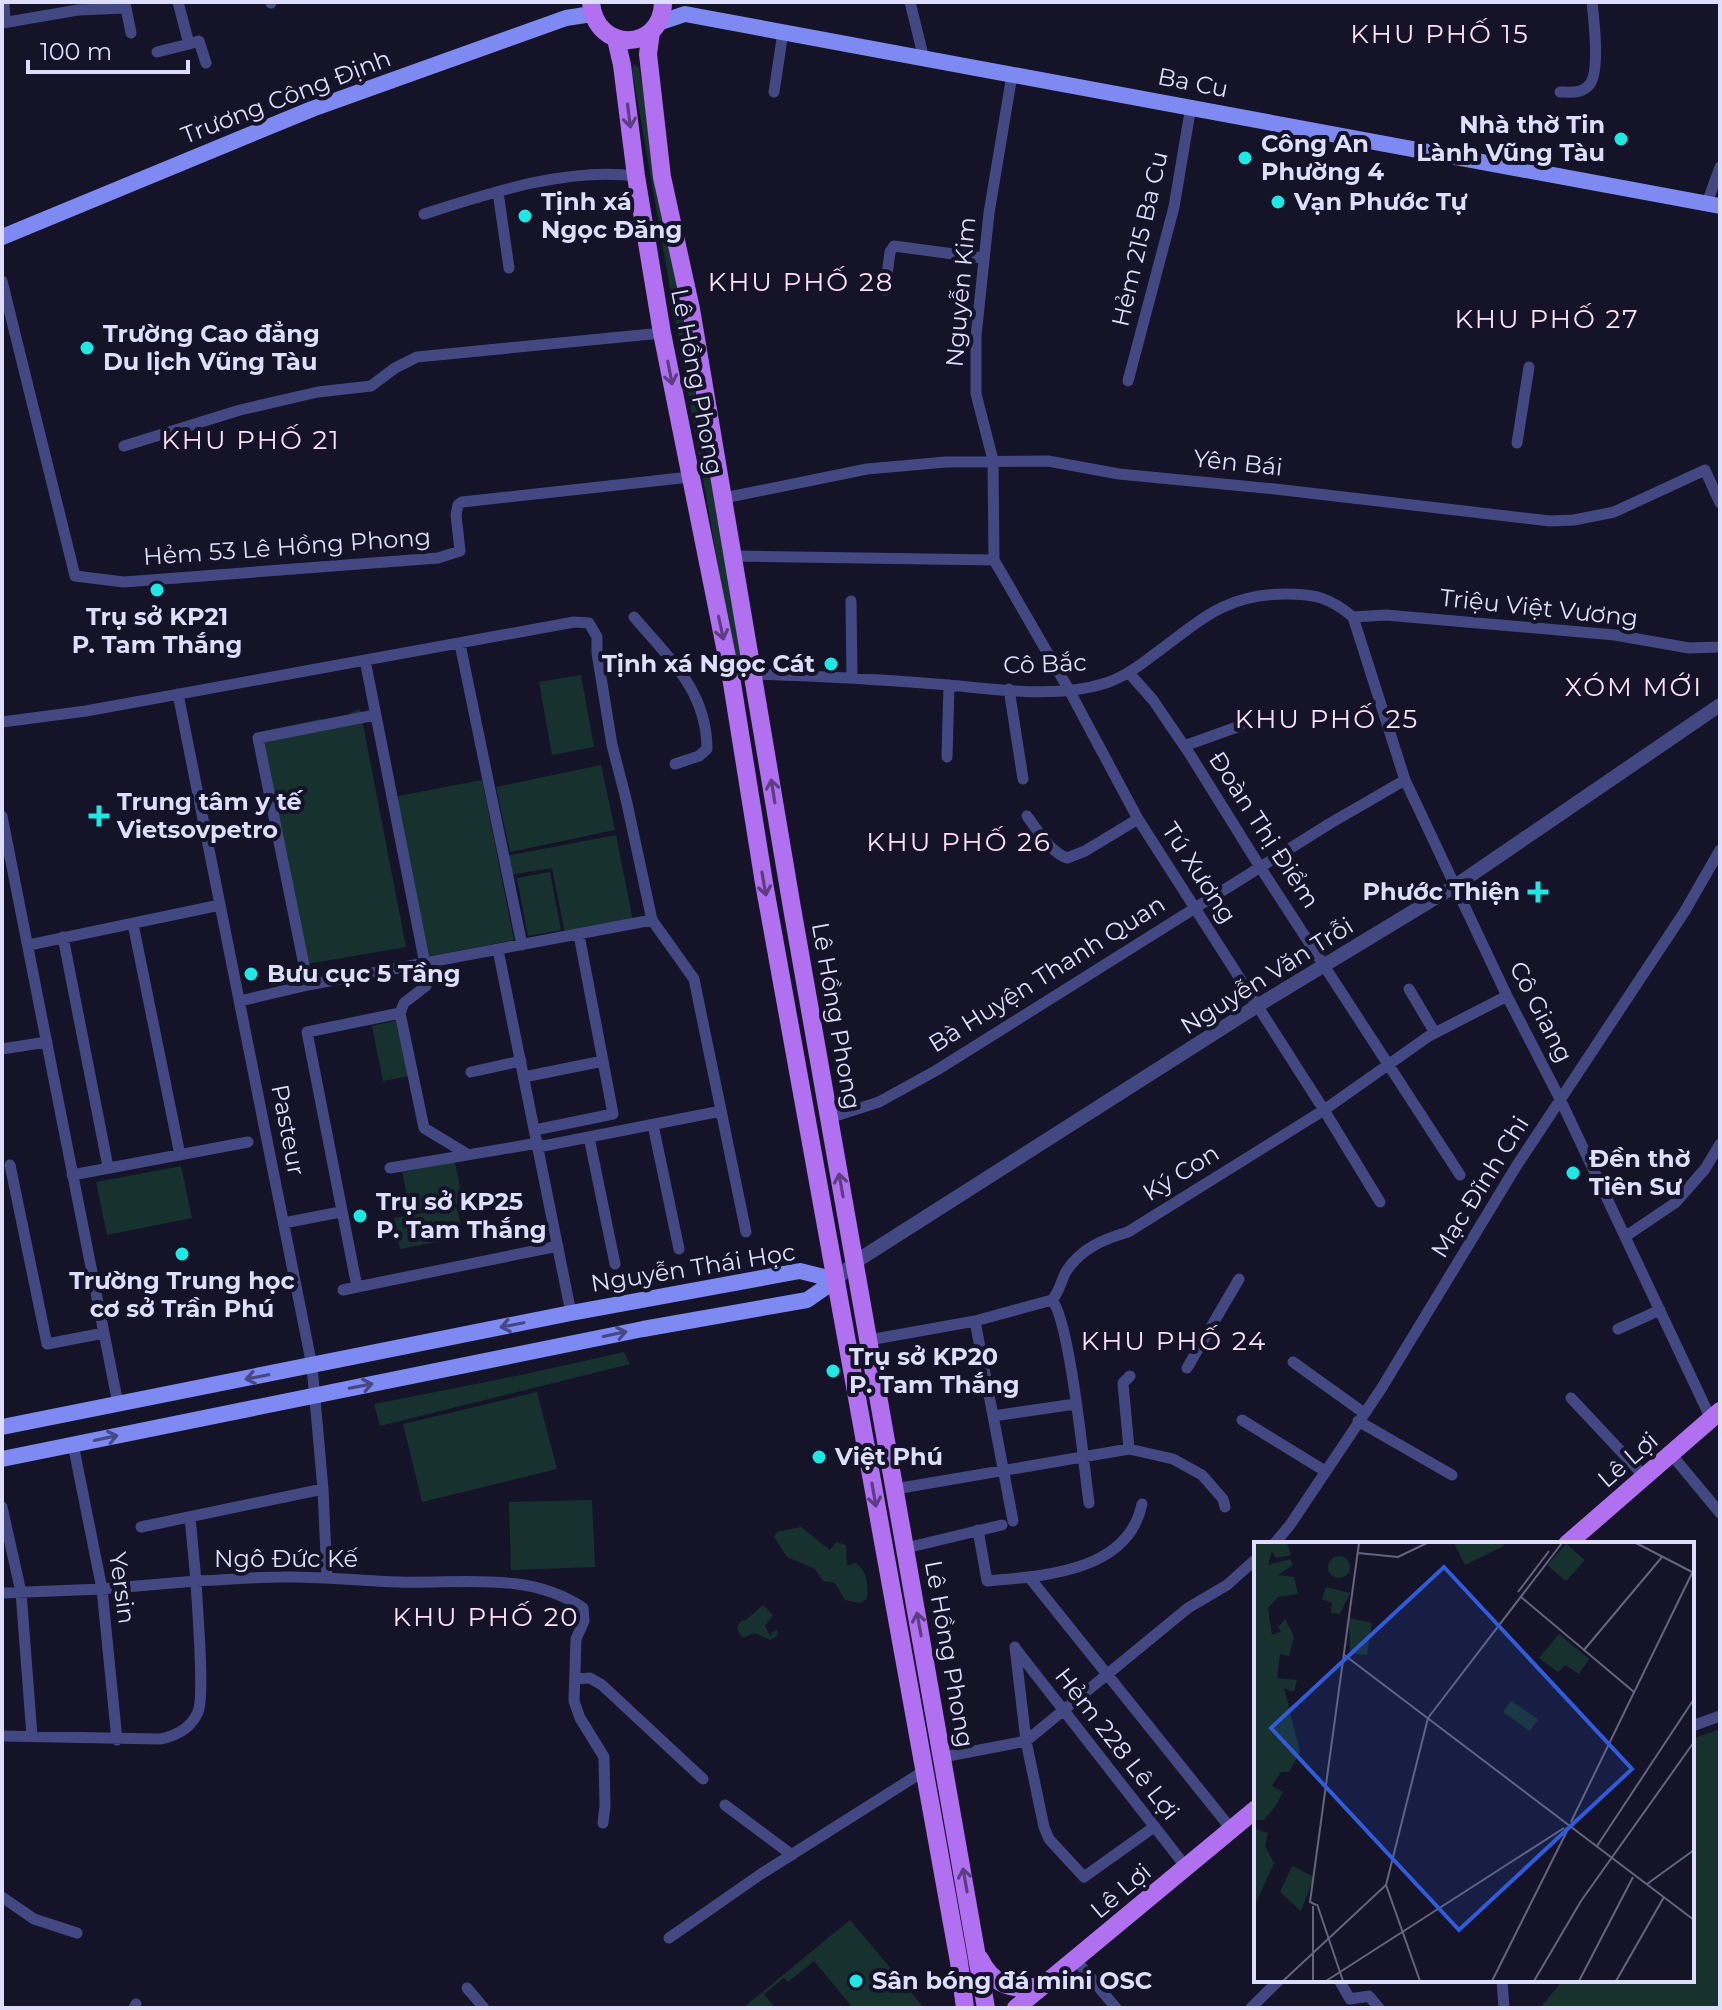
<svg xmlns="http://www.w3.org/2000/svg" width="1722" height="2010" font-family="Montserrat,sans-serif">
	<style>
		.green { fill: #17322e }
		.lines { fill: none; stroke-linecap: round; stroke-linejoin: round }
		.minor { stroke: #434882; stroke-width: 11 }
		.tertiary { stroke: #434882; stroke-width: 14 }
		.secondary { stroke: #7f89f2; stroke-width: 16 }
		.primary { stroke: #b170f0; stroke-width: 18 }
		.oneway { stroke: #5b3d82 }
		.oneway2 { stroke: #444883 }
		.poi-dot { fill: #1de8e4; stroke: #141328; stroke-width: 3 }
		.labels { text-anchor: middle; stroke-width: 8; stroke-linejoin: round; paint-order: stroke }
		.street-label { font-size: 24px; fill: #dedefc; stroke: #141328 }
		.poi-label { font-size: 24px; font-weight: bold; fill: #dedefc; stroke: #141328; text-anchor: start }
		.neighbourhood-label { font-size: 26px; letter-spacing: 2px; fill: #fce0f5; stroke: #141328 }
		.inset-road { fill: none; stroke: #65647d; stroke-width: 2 }
		.view { fill: #305cdc; fill-opacity: 0.15; stroke: #305cdc; stroke-width: 4 }
		.inset-edge { fill: none; stroke: #dedefc; stroke-width: 4 }
	</style>
	<rect width="100%" height="100%" fill="#141328"/>
	<path class="green" d="M634,64L639,68L743,666L741,668L735,663L632,69Z
		M581,675L594,747L552,755L539,682Z
		M360,709L406,947L307,964L259,732L321,719L330,724C342,720 348,712 360,709Z
		M601,765L615,830L510,852L496,787Z
		M482,780L514,940L420,958L388,798Z
		M616,835L633,921L565,934L552,868L510,875L506,856Z
		M550,872L561,930L528,936L517,878Z
		M398,1020L409,1076L383,1081L372,1026Z
		M455,1162L463,1203L411,1213L402,1172Z
		M181,1166L192,1218L107,1235L96,1182Z
		M457,1207L463,1237L400,1249L394,1218Z
		M624,1352L630,1364L380,1426L374,1404L521,1375Z
		M537,1392L557,1469L422,1502L403,1424Z
		M592,1500L595,1567L511,1570L509,1502Z
		M801,1527L830,1550L836,1542L846,1545L847,1566L855,1563C868,1570 868,1586 867,1599L859,1603L845,1600L835,1583L823,1581L815,1569L787,1557L774,1537L777,1532Z
		M763,1605L773,1615L765,1626L770,1636L774,1631L778,1630L777,1636L770,1640L755,1633L744,1637L739,1634L737,1627L741,1621L746,1620Z
		M1720,1729V2008H1540L1563,1980H1692V1739Z
		M850,1920L924,2008H853L814,1961L788,1982L784,1978L764,1994L775,2008H743Z"/>
	<g class="lines">
		<path class="minor" d="M4,2L5,22
			M178,2L189,44L199,41L206,63
			M271,2V3
			M910,2L924,59
			M125,3L131,33
			M2,23L78,10L125,8
			M157,52L189,44
			M1012,75L989,213L976,336V394L993,460L994,560L1069,690L1138,819L1324,1110L1380,1202
			M774,92L783,32
			M1560,92C1571,92 1582,94 1590,84C1600,70 1594,20 1592,2
			M498,192L509,268
			M1707,203L1720,167
			M424,214C490,193 567,167 636,176
			M2,281L75,576L124,582L438,558L460,551L456,515L458,505L462,502L690,477
			M885,290L890,252L894,246L983,258
			M1128,381L1174,207L1191,106
			M1517,443L1529,367
			M124,446L240,410L318,392L371,386L395,368L417,357L662,333
			M724,498L867,469L946,462L1048,461L1119,474L1275,489L1550,521L1574,520L1614,512L1705,470L1720,503
			M734,556L994,560
			M851,601L852,678
			M634,617C669,658 707,691 707,749L699,756L675,764
			M1353,617L1405,780L1507,996L1561,1101L1711,1419
			M1353,617L1386,615L1615,635L1689,648L1720,647
			M460,644L522,945
			M1129,673L1153,700L1191,756L1260,867L1460,1175
			M755,674C815,676 876,679 936,684C991,688 1053,700 1106,683C1124,677 1138,667 1152,656C1200,621 1224,594 1286,594C1316,594 1330,598 1353,617
			M1009,689L1023,779
			M178,694L312,1366L323,1489L327,1578
			M2,722L86,711L574,622L589,623L597,637V653L612,745L626,799L652,920L694,979L746,1232
			M1184,746L1240,726
			M947,757L949,685
			M2,816L118,1404
			M1027,816C1038,831 1050,852 1067,858L1085,851L1138,819
			M133,924L180,1155
			M579,935L603,1061
			M63,937L108,1167
			M29,945L220,905
			M498,950L571,1313
			M308,985L258,738L375,715
			M1409,989L1435,1033
			M240,1001L308,985L652,920
			M400,1013L424,1128L467,1154
			M2,1049L47,1042
			M471,1072L521,1061
			M524,1077L603,1061L613,1114L535,1130
			M829,1118L879,1102L937,1070L1329,824L1405,780
			M653,1125L679,1249
			M589,1137L615,1264
			M538,1147L721,1111
			M10,1165L47,1344L104,1333
			M390,1168L538,1143
			M72,1175L248,1142
			M284,1223L340,1212
			M1626,1236L1675,1203L1705,1169L1720,1144
			M357,1287L558,1246
			M343,1290L357,1287L307,1032L400,1013L404,1003L426,986L425,964L365,660
			M1052,1300C1070,1321 1084,1467 1089,1503
			M975,1321L1013,1521
			M1618,1329L1660,1310
			M869,1340L975,1321L1052,1300C1060,1291 1061,1280 1067,1270C1082,1248 1104,1239 1128,1232L1324,1110L1429,1036L1507,996
			M1293,1362L1364,1413
			M1187,1368L1239,1279
			M1571,1398L1645,1477
			M993,1416L1075,1404
			M1242,1420L1325,1471
			M1358,1421L1452,1475
			M73,1444L102,1589L117,1740
			M1129,1449L1123,1383L1130,1376
			M1671,1454L1720,1513
			M895,1489L1129,1449L1173,1459L1202,1475L1223,1499L1225,1507
			M2,1507L21,1592L32,1736
			M141,1527L323,1489
			M978,1530L987,1581C1044,1576 1128,1572 1142,1504
			M1274,1544L1290,1525L1381,1389L1517,1165L1685,911L1720,850
			M906,1548L1002,1525
			M1029,1577L1232,1830
			M2,1593L102,1589L196,1581L190,1517
			M1015,1647L1026,1741L1044,1827L1049,1839L1084,1877L1154,1827
			M1015,1648L1186,1867
			M575,1679L590,1678L602,1685L703,1779
			M1692,1726L1720,1716
			M2,1736L160,1739C176,1736 191,1728 198,1712C205,1695 197,1606 196,1581C225,1580 254,1577 282,1577C321,1576 360,1581 399,1582C461,1584 529,1571 583,1608L584,1621L576,1639L574,1701L580,1718L604,1757L605,1806L603,1823
			M943,1757L1026,1741L1188,1608L1227,1585L1256,1559
			M725,1805L792,1855
			M2,1897L34,1919L77,1933
			M669,1938L761,1874L924,1771
			M1076,1960L1116,2008
			M1339,1980L1350,1999L1369,1996L1379,2008
			M1502,1980L1504,2008
			M467,1988L484,2008
			M134,2008L136,2004
			M1251,2008L1279,1980"/>
		<path class="tertiary" d="M836,1280L855,1262L1257,1006L1455,886L1720,705"/>
		<path class="secondary" d="M658,23L685,14L1720,206
			M2,237L312,109L566,18L592,14
			M2,1427L571,1313L800,1271L836,1280
			M2,1459L643,1329L807,1300L836,1280"/>
		<path class="primary" d="M591,2C595,53 662,53 663,2
			M651,32L648,54L662,177L691,309L792,908L986,2008
			M616,39L622,65L636,176L662,333L731,677L764,883L959,1962L965,2008
			M1567,1544L1720,1411
			M980,1959C992,1985 1016,1993 1041,1985
			M1016,2008L1256,1809"/>
	</g>
	<defs><path id="oneway-shaft" d="M-6 0H5M1.5-3L5.5 0L1.5 3" fill="none" stroke-width="1.6" stroke-linecap="round" stroke-linejoin="round" transform="scale(2)"/></defs>
	<g class="oneway">
		<use href="#oneway-shaft" transform="translate(629 116) rotate(83)"/>
		<use href="#oneway-shaft" transform="translate(670 373) rotate(79)"/>
		<use href="#oneway-shaft" transform="translate(721 628) rotate(78)"/>
		<use href="#oneway-shaft" transform="translate(773 791) rotate(-99)"/>
		<use href="#oneway-shaft" transform="translate(764 884) rotate(80)"/>
		<use href="#oneway-shaft" transform="translate(841 1185) rotate(-100)"/>
		<use href="#oneway-shaft" transform="translate(874 1495) rotate(80)"/>
		<use href="#oneway-shaft" transform="translate(919 1624) rotate(-100)"/>
		<use href="#oneway-shaft" transform="translate(965 1880) rotate(-100)"/>
	</g>
	<g class="oneway2">
		<use href="#oneway-shaft" transform="translate(512 1325) rotate(169)"/>
		<use href="#oneway-shaft" transform="translate(615 1334) rotate(-12)"/>
		<use href="#oneway-shaft" transform="translate(257 1377) rotate(169)"/>
		<use href="#oneway-shaft" transform="translate(361 1386) rotate(-11)"/>
		<use href="#oneway-shaft" transform="translate(106 1438) rotate(-12)"/>
	</g>
	<g class="poi-dot">
		<circle cx="1621" cy="139" r="8"/>
		<circle cx="1245" cy="158" r="8"/>
		<circle cx="1278" cy="202" r="8"/>
		<circle cx="525" cy="216" r="8"/>
		<circle cx="87" cy="348" r="8"/>
		<circle cx="157" cy="590" r="8"/>
		<circle cx="831" cy="664" r="8"/>
		<path d="M95 804h8v8h8v8h-8v8h-8v-8h-8v-8h8z"/>
		<path d="M1534 880h8v8h8v8h-8v8h-8v-8h-8v-8h8z"/>
		<circle cx="251" cy="974" r="8"/>
		<circle cx="1573" cy="1173" r="8"/>
		<circle cx="360" cy="1216" r="8"/>
		<circle cx="182" cy="1254" r="8"/>
		<circle cx="833" cy="1371" r="8"/>
		<circle cx="819" cy="1457" r="8"/>
		<circle cx="856" cy="1981" r="8"/>
	</g>
	<g class="labels">
		<g class="street-label">
			<text transform="translate(1193 83) rotate(11)" y="8">Ba Cu</text>
			<text transform="translate(286 97) rotate(-21)" y="8">Trương Công Định</text>
			<text transform="translate(1140 239) rotate(-77)" y="8">Hẻm 215 Ba Cu</text>
			<text transform="translate(961 292) rotate(-85)" y="8">Nguyễn Kim</text>
			<text transform="translate(697 382) rotate(79)" y="8">Lê Hồng Phong</text>
			<text transform="translate(1238 463) rotate(6)" y="8">Yên Bái</text>
			<text transform="translate(287 547) rotate(-4)" y="8">Hẻm 53 Lê Hồng Phong</text>
			<text transform="translate(1539 608) rotate(6)" y="8">Triệu Việt Vương</text>
			<text transform="translate(1045 664) rotate(-2)" y="8">Cô Bắc</text>
			<text transform="translate(1264 830) rotate(57)" y="8">Đoàn Thị Điểm</text>
			<text transform="translate(1199 873) rotate(57)" y="8">Tú Xương</text>
			<text transform="translate(1047 974) rotate(-32)" y="8">Bà Huyện Thanh Quan</text>
			<text transform="translate(1267 976) rotate(-32)" y="8">Nguyễn Văn Trỗi</text>
			<text transform="translate(1541 1012) rotate(63)" y="8">Cô Giang</text>
			<text transform="translate(836 1016) rotate(80)" y="8">Lê Hồng Phong</text>
			<text transform="translate(288 1130) rotate(79)" y="8">Pasteur</text>
			<text transform="translate(1181 1173) rotate(-32)" y="8">Ký Con</text>
			<text transform="translate(1480 1187) rotate(-58)" y="8">Mạc Đĩnh Chi</text>
			<text transform="translate(693 1268) rotate(-9)" y="8">Nguyễn Thái Học</text>
			<text transform="translate(1628 1460) rotate(-41)" y="8">Lê Lợi</text>
			<text x="286" y="1567">Ngô Đức Kế</text>
			<text transform="translate(122 1588) rotate(82)" y="8">Yersin</text>
			<text transform="translate(949 1654) rotate(80)" y="8">Lê Hồng Phong</text>
			<text transform="translate(1117 1744) rotate(52)" y="8">Hẻm 228 Lê Lợi</text>
			<text transform="translate(1121 1891) rotate(-40)" y="8">Lê Lợi</text>
		</g>
		<g class="poi-label">
			<text x="1605" y="133" text-anchor="end">Nhà thờ Tin<tspan x="1605" dy="28">Lành Vũng Tàu</tspan></text>
			<text x="1261" y="152">Công An<tspan x="1261" dy="28">Phường 4</tspan></text>
			<text x="541" y="210">Tịnh xá<tspan x="541" dy="28">Ngọc Đăng</tspan></text>
			<text x="1294" y="210">Vạn Phước Tự</text>
			<text x="103" y="342">Trường Cao đẳng<tspan x="103" dy="28">Du lịch Vũng Tàu</tspan></text>
			<text x="157" y="625" text-anchor="middle">Trụ sở KP21<tspan x="157" dy="28">P. Tam Thắng</tspan></text>
			<text x="815" y="672" text-anchor="end">Tịnh xá Ngọc Cát</text>
			<text x="117" y="810">Trung tâm y tế<tspan x="117" dy="28">Vietsovpetro</tspan></text>
			<text x="1520" y="900" text-anchor="end">Phước Thiện</text>
			<text x="267" y="982">Bưu cục 5 Tầng</text>
			<text x="1589" y="1167">Đền thờ<tspan x="1589" dy="28">Tiên Sư</tspan></text>
			<text x="376" y="1210">Trụ sở KP25<tspan x="376" dy="28">P. Tam Thắng</tspan></text>
			<text x="182" y="1289" text-anchor="middle">Trường Trung học<tspan x="182" dy="28">cơ sở Trần Phú</tspan></text>
			<text x="849" y="1365">Trụ sở KP20<tspan x="849" dy="28">P. Tam Thắng</tspan></text>
			<text x="835" y="1465">Việt Phú</text>
			<text x="872" y="1989">Sân bóng đá mini OSC</text>
		</g>
		<g class="neighbourhood-label">
			<text x="1440" y="43">KHU PHỐ 15</text>
			<text x="801" y="291">KHU PHỐ 28</text>
			<text x="1547" y="328">KHU PHỐ 27</text>
			<text x="251" y="449">KHU PHỐ 21</text>
			<text x="1634" y="696">XÓM MỚI</text>
			<text x="1327" y="728">KHU PHỐ 25</text>
			<text x="959" y="851">KHU PHỐ 26</text>
			<text x="1174" y="1350">KHU PHỐ 24</text>
			<text x="486" y="1626">KHU PHỐ 20</text>
		</g>
	</g>
	<g transform="translate(1254 1542)">
		<rect width="440" height="440" fill="#141328"/>
		<path d="M0,1H33L37,13L22,16L18,9L14,23L36,17L39,23L24,33L40,35L44,52L24,55L14,66L18,93L27,90L24,85L31,77L40,94L35,114L26,112L23,136L43,138L40,150L30,146L46,210L35,230H27L18,244L29,250L22,263L10,278H0ZM200,1H249L250,4L211,23ZM312,2L331,18L312,39L293,23ZM74 25a11 11 0 1 1 22 0a11 11 0 1 1-22 0ZM72,45L96,51L86,72L77,71L78,61L68,57ZM95,76L118,81L113,113L96,111ZM305,92L335,117L325,132L311,123L304,130L285,116ZM257,159L284,177L276,189L249,170ZM0,286L14,291L11,304L20,321L0,365ZM38,324L60,335L47,369L26,350Z" fill="#17322e"/>
		<path class="inset-road" d="M382,1L440,31M104,11L144,15L173,1M264,50L295,9M267,55L380,150M330,108L408,15M89,112L440,378M174,176L308,1M317,280L440,27M343,304L440,157M393,342L440,308M132,343L166,439M63,362L89,439M62,363L56,360L105,1M59,364V439M29,439L132,343L174,176M72,439L310,286M238,439L313,289M280,439L327,359L440,200M325,439L379,335M362,439L410,355"/>
		<path class="view" d="M190,25L378,227L205,388L17,186Z"/>
		<rect width="440" height="440" class="inset-edge"/>
	</g>
	<rect width="1722" height="2010" fill="none" stroke="#dedefc" stroke-width="8"/>
	<path d="M28 60v12h160v-12" fill="none" stroke="#dedefc" stroke-width="4"/>
	<text x="40" y="60" font-size="24" fill="#dedefc" stroke="#141328" stroke-width="6" paint-order="stroke">100 m</text>
</svg>
